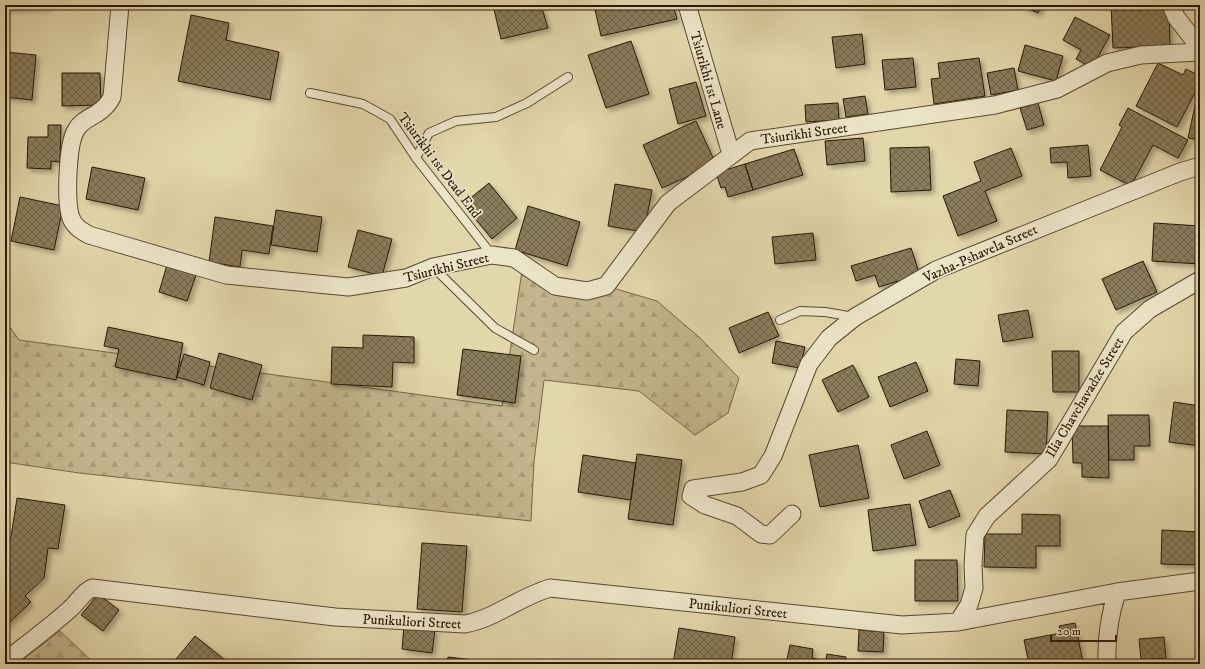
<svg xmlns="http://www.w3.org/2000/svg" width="1205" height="669" font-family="'IM FELL DW Pica',serif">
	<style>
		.forest { fill: url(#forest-firs); stroke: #766748 }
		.building { fill: url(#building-cross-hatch); stroke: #291803; filter: url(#shadow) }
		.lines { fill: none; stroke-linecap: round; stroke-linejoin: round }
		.lane-casing { stroke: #57482d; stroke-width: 10 }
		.street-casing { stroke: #57482d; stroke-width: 19 }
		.lane { stroke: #ece4c8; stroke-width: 8 }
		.street { stroke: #ece4c8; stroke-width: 17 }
		.labels { text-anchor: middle; stroke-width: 3.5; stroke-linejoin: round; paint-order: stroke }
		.street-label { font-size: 14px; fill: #291803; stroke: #ece4c8 }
	</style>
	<defs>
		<pattern id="forest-firs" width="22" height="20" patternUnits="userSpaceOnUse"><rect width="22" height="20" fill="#c3b68e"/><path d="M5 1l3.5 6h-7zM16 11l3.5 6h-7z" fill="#a89c79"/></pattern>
		<pattern id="building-cross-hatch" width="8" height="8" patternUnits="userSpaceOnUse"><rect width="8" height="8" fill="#897b5a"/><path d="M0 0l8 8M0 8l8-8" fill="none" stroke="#706448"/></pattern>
		<filter id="shadow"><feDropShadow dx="3.5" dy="3.5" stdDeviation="2" flood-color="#0004"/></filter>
	</defs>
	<rect width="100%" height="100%" fill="#e2d6ab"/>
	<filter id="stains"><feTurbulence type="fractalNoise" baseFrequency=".005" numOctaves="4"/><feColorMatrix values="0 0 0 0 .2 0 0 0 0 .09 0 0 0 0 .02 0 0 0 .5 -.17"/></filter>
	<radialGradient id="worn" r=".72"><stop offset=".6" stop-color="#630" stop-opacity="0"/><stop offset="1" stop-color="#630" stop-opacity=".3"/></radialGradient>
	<path class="forest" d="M523,264L546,281L606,286L657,301L700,338L739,378L728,413L695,435L639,391L544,380L534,462L531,521L79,473L5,462V320L19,340L502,406Z
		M60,631L95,664H17Z"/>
	<path class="building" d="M5,5H47L48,7L5,9Z
		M493,5H541L548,28L501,39Z
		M594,5H673L677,19L601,36Z
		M1019,5H1042L1038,13Z
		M1111,5H1144V8L1169,7L1170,46L1113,48Z
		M191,15L229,23L226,40L279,52L270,100L178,81Z
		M1075,17L1110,35L1092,68L1076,59L1081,50L1063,40Z
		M862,34L865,64L836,68L832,37Z
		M631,41L649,94L606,108L588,55Z
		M1025,45L1063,56L1056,81L1018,71Z
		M5,52L36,55L32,100L5,97Z
		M913,58L916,87L885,90L882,60Z
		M979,58L985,96L934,104L931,79L940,78L938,63Z
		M1158,63L1183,75L1186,69L1200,76V83L1177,127L1136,106Z
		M1014,68L1018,90L991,95L987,73Z
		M62,73H100L101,105L62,106Z
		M696,82L706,116L678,124L669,89Z
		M865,96L868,114L846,117L843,99Z
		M1196,101L1200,102V140L1188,138Z
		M838,103L839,120L806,122L805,105Z
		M1038,103L1044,125L1027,130L1020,108Z
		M1128,108L1188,140L1178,158L1153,145L1131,186L1100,170L1122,127L1119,125Z
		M696,121L716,164L662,188L643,145Z
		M48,125H61L60,162L51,161V169L27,168L28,137H48Z
		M863,138L865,161L827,165L825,141Z
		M1088,145L1091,176L1068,178L1067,162L1051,163L1050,148Z
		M929,147L931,190L891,192L890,148Z
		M1011,148L1022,176L985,191L997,221L958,236L943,196L981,181L974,162Z
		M794,149L803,175L753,190L745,164Z
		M745,164L753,190L728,197L725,187L721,188L716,173Z
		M92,167L145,178L138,210L86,199Z
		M489,183L517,218L492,239L463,204Z
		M615,184L652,190L644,232L608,226Z
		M20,197L63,206L54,250L11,241Z
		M528,206L580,222L567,266L515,250Z
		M276,210L322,217L317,252L271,245Z
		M215,217L273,226L269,254L242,250L240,267L209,262Z
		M1154,223L1200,226V264L1152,261Z
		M358,230L392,239L382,276L348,267Z
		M813,233L816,260L775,264L772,237Z
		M911,248L921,278L899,285L898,281L879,287L875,275L856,281L851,266Z
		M1143,261L1157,292L1116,310L1102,279Z
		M167,265L196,275L187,301L159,292Z
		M1028,310L1033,337L1003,342L998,315Z
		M768,312L779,336L739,353L729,328Z
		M108,327L183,343L176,380L115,367L119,349L104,346Z
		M363,335L414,337V363L393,362L392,387L331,384L332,347L363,348Z
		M776,341L805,347L800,368L772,363Z
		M463,349L521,356L515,403L457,395Z
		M1052,351H1079V392H1053Z
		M219,353L262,365L252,400L210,388Z
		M184,354L210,362L204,385L177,377Z
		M956,359L980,361L978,386L954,384Z
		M916,362L928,391L890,407L878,377Z
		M853,365L869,397L838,412L822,380Z
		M1174,402L1200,406V446L1169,442Z
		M1007,410L1048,412L1046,454L1005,452Z
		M1108,415H1149L1150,446H1134V460H1109Z
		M1072,426H1108L1109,478L1082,477V463H1073Z
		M927,431L940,465L904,479L891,445Z
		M858,445L869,498L820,507L809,455Z
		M637,454L682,460L673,525L628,519Z
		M583,455L636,463L631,500L578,492Z
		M950,490L960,516L929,528L919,501Z
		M17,498L65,505L58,549L48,548L44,578L25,596L31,602L5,627V543L11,537Z
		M910,504L916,545L873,551L868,510Z
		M1022,514L1060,515V546H1036V568L984,567L985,534H1022Z
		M1162,530L1200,532V565L1161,564Z
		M422,543L467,546L462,612L417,609Z
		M915,560H957L958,601H915Z
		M98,594L119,610L103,631L81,615Z
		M1075,623L1083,662L1072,664H1029L1024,640L1061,633L1059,626Z
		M404,626L435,630L432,653L402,649Z
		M679,628L735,637L731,664H673Z
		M859,630L884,632L883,652L858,651Z
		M195,636L225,660L222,664H172Z
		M1164,637L1166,658L1141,660L1139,639Z
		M790,645L813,649L812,658L821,660L820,664H786Z
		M827,654L846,657L844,664H825Z
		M448,657L491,662V664H447Z"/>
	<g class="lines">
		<g class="lane-casing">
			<path id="lane" d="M310,93L363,104L390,119L416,158L492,255
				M416,158L429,133L456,121L496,117L527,103L568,77
				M433,267L495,328L534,350
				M780,320L800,311L825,312L854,317"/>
		</g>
		<g class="street-casing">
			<path id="street" d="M120,5L112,97C102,117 83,116 76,130C67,145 66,198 70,215C73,226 80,230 89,235L226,275L348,287L406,278L433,267L492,255L514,258L555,286L587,291L606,286L668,203L750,141L995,105L1057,89L1107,63L1141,55L1200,52
				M687,5L731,154
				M1171,5L1176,17L1200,48
				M792,514L770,535L761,534L737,516L705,505L691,496L693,489L742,482L761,475L773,456L809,364L829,338L855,317L936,270L1180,172L1200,166
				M958,622L969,605L974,588L973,565L975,535L987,516L1049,459L1124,332L1150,309L1200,280
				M5,661C27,644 49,628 70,609C78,602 83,592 92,588L335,617L465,624C496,618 519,597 550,588L902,625L958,622L1117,592L1200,581
				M1107,664C1106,638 1109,617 1117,592"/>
		</g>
		<use href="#lane" class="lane"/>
		<use href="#street" class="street"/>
	</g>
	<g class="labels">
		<g class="street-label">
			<text transform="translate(709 80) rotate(74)" y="5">Tsiurikhi 1st Lane</text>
			<text transform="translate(804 133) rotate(-8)" y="5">Tsiurikhi Street</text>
			<text transform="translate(440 165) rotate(53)" y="5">Tsiurikhi 1st Dead End</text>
			<text transform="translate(980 253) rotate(-24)" y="5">Vazha-Pshavela Street</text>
			<text transform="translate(446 267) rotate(-14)" y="5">Tsiurikhi Street</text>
			<text transform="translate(1084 397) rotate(-59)" y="5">Ilia Chavchavadze Street</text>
			<text transform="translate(738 608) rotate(6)" y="5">Punikuliori Street</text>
			<text transform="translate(412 621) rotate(3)" y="5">Punikuliori Street</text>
		</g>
	</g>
	<rect width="1205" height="669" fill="none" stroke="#e2d6ab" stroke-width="20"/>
	<rect x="6" y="6" width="1193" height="657" fill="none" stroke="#291803" stroke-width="2"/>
	<rect x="10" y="10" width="1185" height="649" fill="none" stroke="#291803"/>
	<path d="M1051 635v6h65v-6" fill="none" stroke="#291803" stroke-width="2"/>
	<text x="1057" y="635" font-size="12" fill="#291803" stroke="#ece4c8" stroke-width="3" paint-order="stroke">20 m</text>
	<rect width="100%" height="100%" filter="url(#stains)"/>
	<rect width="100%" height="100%" fill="url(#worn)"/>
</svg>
